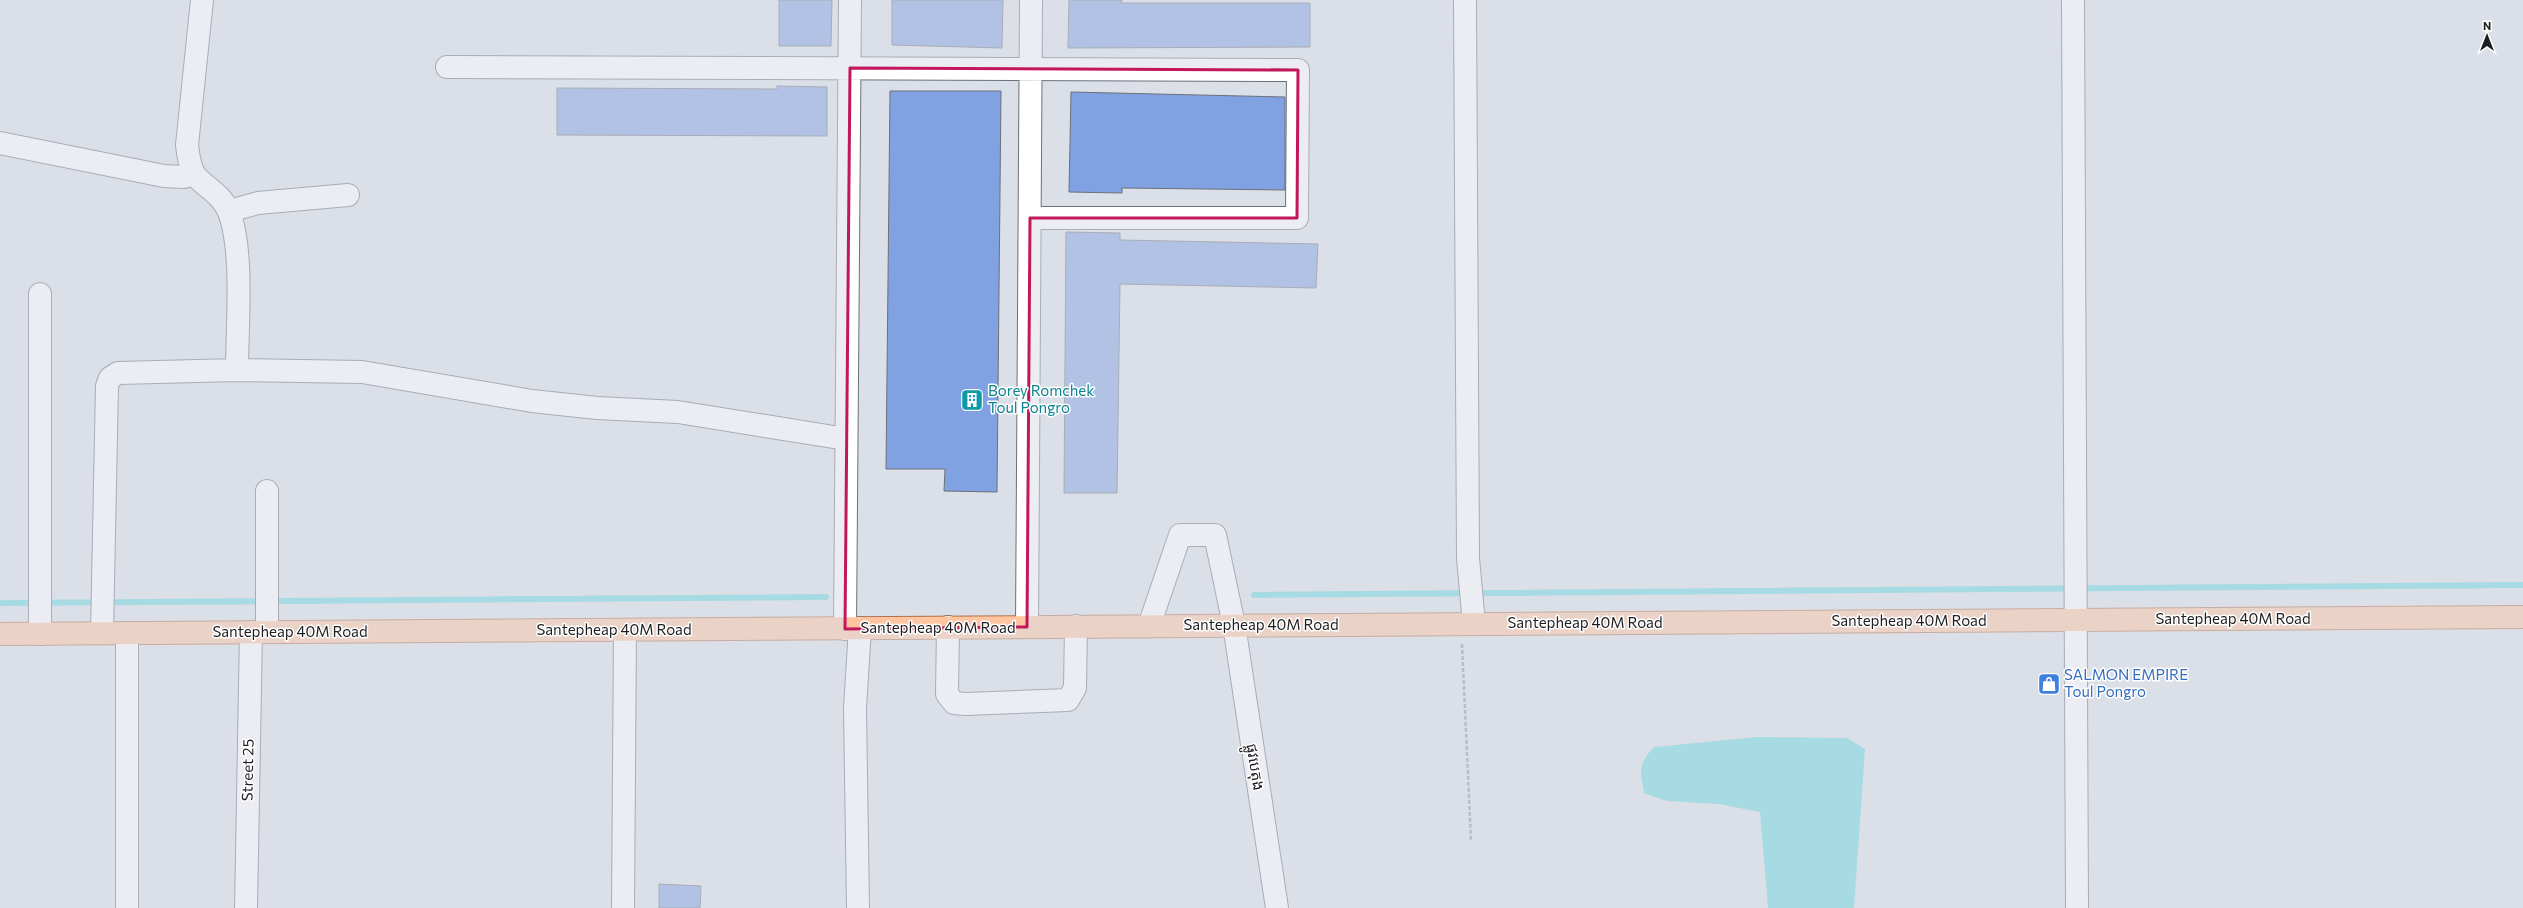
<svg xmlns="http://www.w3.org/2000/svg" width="2523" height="908" font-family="Commissioner,'Noto Sans Khmer',sans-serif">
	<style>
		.water { fill: #66d7de }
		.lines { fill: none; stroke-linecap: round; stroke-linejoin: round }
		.stream { stroke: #66d7de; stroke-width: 6 }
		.building { fill: #80a1e2; stroke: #6c7078 }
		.minor-casing { stroke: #6c7078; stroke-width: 24 }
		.major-casing { stroke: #b0714b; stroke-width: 24 }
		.path { stroke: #93969d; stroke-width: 2.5; stroke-dasharray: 4 2; stroke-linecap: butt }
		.minor { stroke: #fff; stroke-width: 22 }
		.major { stroke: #ffc4a0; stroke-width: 22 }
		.marked { fill: none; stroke: #c2185b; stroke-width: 3; stroke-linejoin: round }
		.labels { text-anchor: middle; stroke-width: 3; stroke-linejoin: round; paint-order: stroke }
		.culture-label { font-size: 15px; fill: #0d838f; stroke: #fff; text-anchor: start }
		.street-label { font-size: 15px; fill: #1d1e21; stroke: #fff }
		.shop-label { font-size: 15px; fill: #366cbe; stroke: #fff; text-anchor: start }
	</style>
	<rect width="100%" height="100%" fill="#dbdfe8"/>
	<path class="water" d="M1757,737L1847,738L1865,749L1854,908H1768L1760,812L1719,804L1667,801L1644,793C1640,771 1638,764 1654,747Z"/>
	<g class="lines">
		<path class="stream" d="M1254,595L2523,585
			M0,603L826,597"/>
	</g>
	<path class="building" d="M779,0H832L831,46H779Z
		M892,0H1003L1002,48L892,45Z
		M1069,0H1122L1121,3H1310V47L1068,48Z
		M777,86L827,87V136L557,135V88L777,89Z
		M890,91H1001L997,492L944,491L945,469H886Z
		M1071,92L1285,97V190L1122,188V193L1069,192Z
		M1066,232L1120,233V240L1318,244L1316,288L1120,284L1117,493H1064Z
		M659,884L701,886L700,908H659Z"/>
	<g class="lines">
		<g class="minor-casing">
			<path id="minor" d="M202,0L187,145C188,154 189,163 193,172C200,185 221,192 229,212C244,251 237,327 237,370
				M1465,0L1468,558L1474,624
				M2073,0L2077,908
				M447,67L1298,70L1297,218H1030
				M0,143L164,176L184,177L194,173
				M229,211L258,203L348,195
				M267,491V632
				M1149,626L1180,535H1215L1234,625L1277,908
				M948,627L947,694L954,703L966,704L1068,700L1075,688L1076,626
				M1027,627L1031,0
				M845,629L850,0
				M102,633L107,386L110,378L118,373L237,370L362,372L532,401L597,408L678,412L846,439
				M127,633V908
				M40,634V294
				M246,908L251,632
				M623,908L625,630
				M858,908L855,708L860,628"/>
		</g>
		<g class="major-casing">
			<path id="major" d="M0,634L2523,617"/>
		</g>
		<path class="path" d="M1462,644L1471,840"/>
		<use href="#minor" class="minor"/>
		<use href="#major" class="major"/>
	</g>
	<path d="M0 0H2523V908H0ZM850,68L1298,70L1297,218H1030L1027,627L845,629Z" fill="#dbdfe8" fill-opacity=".55" fill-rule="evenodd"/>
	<path class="marked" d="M850,68L1298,70L1297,218H1030L1027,627L845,629Z"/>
	<defs>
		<g id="building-square" transform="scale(1.15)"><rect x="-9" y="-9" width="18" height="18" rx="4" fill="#0f9aa8" stroke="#fff"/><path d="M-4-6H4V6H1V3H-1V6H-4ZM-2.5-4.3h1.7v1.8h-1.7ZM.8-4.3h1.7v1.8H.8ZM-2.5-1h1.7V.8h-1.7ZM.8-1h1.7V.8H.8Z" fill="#fff"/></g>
		<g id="shop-square" transform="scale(1.15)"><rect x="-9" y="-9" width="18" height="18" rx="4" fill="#3f7fe0" stroke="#fff"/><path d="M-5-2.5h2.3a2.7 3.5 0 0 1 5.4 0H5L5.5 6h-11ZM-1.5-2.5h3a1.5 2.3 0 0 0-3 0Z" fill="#fff"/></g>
	</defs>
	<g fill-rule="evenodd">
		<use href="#building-square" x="972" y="400"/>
		<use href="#shop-square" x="2049" y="684"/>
	</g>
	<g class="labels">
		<g class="culture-label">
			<text x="988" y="396">Borey Romchek<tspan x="988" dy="17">Toul Pongro</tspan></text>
		</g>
		<g class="street-label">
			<text x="2233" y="624">Santepheap 40M Road</text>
			<text x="1909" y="626">Santepheap 40M Road</text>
			<text x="1585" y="628">Santepheap 40M Road</text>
			<text x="1261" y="630">Santepheap 40M Road</text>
			<text x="938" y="633">Santepheap 40M Road</text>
			<text x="614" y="635">Santepheap 40M Road</text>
			<text x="290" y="637">Santepheap 40M Road</text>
			<text transform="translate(1255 767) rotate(81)" y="5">ផ្លូវបេតុង</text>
			<text transform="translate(248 770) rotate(-89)" y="5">Street 25</text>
		</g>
		<g class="shop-label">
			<text x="2064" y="680">SALMON EMPIRE<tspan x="2064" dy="17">Toul Pongro</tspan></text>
		</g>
	</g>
	<g transform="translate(2487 36)" stroke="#ffffff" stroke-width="3" paint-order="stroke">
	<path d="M0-3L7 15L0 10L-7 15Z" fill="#1d1e21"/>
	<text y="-6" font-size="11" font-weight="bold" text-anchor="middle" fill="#1d1e21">N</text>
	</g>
</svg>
